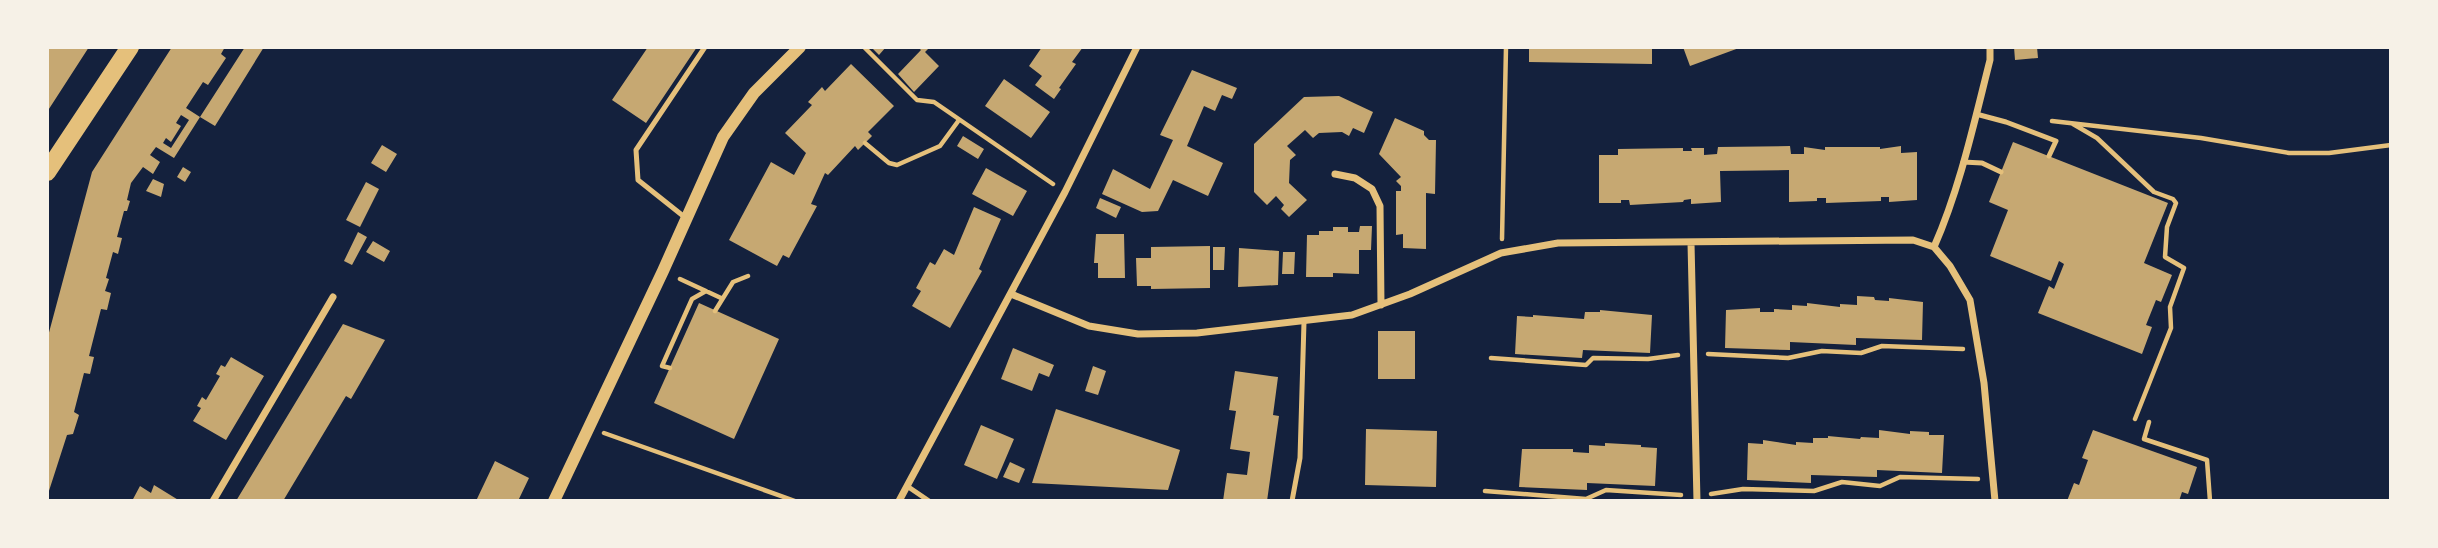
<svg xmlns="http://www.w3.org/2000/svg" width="2438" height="548" font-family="'Asap Condensed',sans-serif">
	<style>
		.building { fill: #c6a872; fill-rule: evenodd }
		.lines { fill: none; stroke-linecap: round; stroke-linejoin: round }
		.path { stroke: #e5c07b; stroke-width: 4.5 }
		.service { stroke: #e5c07b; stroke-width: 5 }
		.minor { stroke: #e5c07b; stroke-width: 7 }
		.tertiary { stroke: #e5c07b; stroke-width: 12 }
		.primary { stroke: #e5c07b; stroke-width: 18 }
	</style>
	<rect width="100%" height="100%" fill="#14213d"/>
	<path class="building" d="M47,47H89L47,112Z
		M172,47H225L221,54L226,58L208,85L203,82L186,108L200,117L174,158L156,147L150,155L160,162L153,174L143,167L131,183L127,200L130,201L127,211H124L117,237L122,238L118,254L113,252L106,278L109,279L105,291L111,293L107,310L101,309L89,356L94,357L90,374L84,373L74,412L79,415L73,434L67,435L47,497V340L92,172ZM181,115L189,120L171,148L163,143L166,138L171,142L181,126L176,123Z
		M245,47H264L215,126L200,117Z
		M648,47H697L646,123L612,100Z
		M871,47H886L879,55Z
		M918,47H930L925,52L939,66L914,92L898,74L921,50Z
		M1042,47H1083L1072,62L1076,64L1059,88L1061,89L1054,99L1035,85L1042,76L1029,66Z
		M1529,47H1652V64L1529,62Z
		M1683,47H1739V48L1690,66Z
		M2014,47H2037L2038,58L2015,60Z
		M851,64L894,106L868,132L872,136L858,150L855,146L828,175L825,173L811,204L817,206L789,258L783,255L777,266L729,240L771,162L794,175L806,153L785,133L812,105L808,102L822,87L825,91Z
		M1192,70L1237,88L1232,99L1222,95L1215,111L1204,106L1187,146L1223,163L1208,196L1173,180L1158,211L1142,212L1102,194L1113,169L1150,189L1173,140L1160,135Z
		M1004,79L1050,112L1031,138L985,106Z
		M1339,96L1373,112L1364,133L1353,128L1349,136L1342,132L1319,133L1313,138L1305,130L1287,146L1296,155L1290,160L1289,183L1307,200L1289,217L1281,209L1284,205L1276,196L1267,205L1254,192V144L1304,97Z
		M1395,118L1424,131V135L1429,140H1436L1435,194L1426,193V249L1403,248V234L1396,235V191H1401V186L1396,181L1401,177L1379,154Z
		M963,136L984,149L978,159L957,146Z
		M2013,142L2168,203L2144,263L2172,275L2161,302L2156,300L2146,325L2152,327L2142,354L2038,313L2049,286L2054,289L2064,264L2059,261L2051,281L1990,256L2008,210L1989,202Z
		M382,145L397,154L386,172L371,163Z
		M1790,146L1791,154H1804V147L1825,150V147H1880V149L1901,146V153L1917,152V200L1889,202V197H1881V201L1826,203V198H1817V201L1789,202V170L1720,171L1721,202L1691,204V199L1684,200L1683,202L1630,205L1629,200H1621V203H1599V155H1618V149L1683,148V151H1692L1691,148H1704V155L1717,154L1718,147Z
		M183,167L191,172L185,182L177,177Z
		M986,168L1027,191L1013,216L972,194Z
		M153,179L164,184L161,197L146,191Z
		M366,182L379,189L360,227L346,220Z
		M1100,198L1121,207L1116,218L1096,208Z
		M974,207L1001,219L979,269L982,271L950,328L912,306L921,291L916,288L930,262L935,265L944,249L954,255Z
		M1360,226H1372L1371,250H1359V274L1333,273V277H1306L1307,235H1319V231H1333V227H1348V232H1359Z
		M358,232L367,237L352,265L344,261Z
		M1096,234H1124L1125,278H1098V263H1094Z
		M373,241L390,251L384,262L366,252Z
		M1210,246V288L1151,289V286H1137L1136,258H1151V247Z
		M1213,247H1225L1224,270H1213Z
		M1239,248L1279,251L1278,285L1238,287Z
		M1283,252H1295L1294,274H1282Z
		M1857,296L1874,297L1875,300L1889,301V298L1923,302L1922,340L1856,338V345L1790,342V350L1725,348L1726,310L1760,308V312H1774V309L1792,310V305L1807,306V303L1840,307V304L1857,305Z
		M699,303L779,339L734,439L654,403Z
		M1600,310L1652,315L1650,353L1583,350L1582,358L1515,354L1517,316L1533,317V315L1584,319L1585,312H1600Z
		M343,324L385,340L351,399L346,396L283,501H236Z
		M1378,331H1415V379H1378Z
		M1013,348L1054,365L1049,377L1039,373L1032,391L1001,379Z
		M231,357L264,376L226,440L193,421L201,408L197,406L202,397L206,400L220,376L216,374L221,365L225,367Z
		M1093,366L1106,371L1098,395L1085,391Z
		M1235,371L1278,377L1273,415L1279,416L1267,501H1223L1227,473L1247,475L1250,452L1230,449L1236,411L1229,410Z
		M1056,409L1180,450L1168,490L1032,483Z
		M981,425L1014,439L997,479L964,465Z
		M1366,429L1437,431L1436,487L1365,485Z
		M1879,430L1910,434V431L1929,432V435H1944L1942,473L1877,470V477L1811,475V483L1747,480L1748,443L1763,444V440L1796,445V442L1813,443V438H1828V436L1860,439L1861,437L1879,438Z
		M2093,430L2197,467L2188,494L2182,492L2179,501H2067L2074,483L2079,485L2088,460L2082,458Z
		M1605,443L1641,445V447L1657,448L1655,486L1587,483V490L1519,487L1522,449H1573V452L1589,453V445L1605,446Z
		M495,461L529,478L518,501H476Z
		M1010,462L1025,469L1019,483L1003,477Z
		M154,485L180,501H132L140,486L151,493Z"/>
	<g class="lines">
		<path class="path" d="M864,47L917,100L934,102L1053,184
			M2052,121L2201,138L2289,153H2329L2391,145
			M2073,124L2097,138L2154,192L2173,199L2176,203L2167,227L2165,257L2184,268L2170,307L2171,328L2135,419
			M865,143L889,163L897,165L940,146L959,120
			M1502,239L1506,47
			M680,279L721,298
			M715,311L733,282L748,276
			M1708,354L1788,358L1822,351L1861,353L1882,346L1963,349
			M1491,358L1586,365L1593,358L1648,359L1678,355
			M670,368L662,366L692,299L706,291
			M2149,422L2144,439L2207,460L2210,501
			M604,433L795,501
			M1485,491L1586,499L1606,490L1681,495
			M1711,494L1743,489L1814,491L1842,482L1880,486L1900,477L1978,479"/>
		<path class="service" d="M1976,114L2006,122L2056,141L2049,156
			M1963,162L1982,163L2001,172
			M687,219L638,180L636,150L705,47
			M907,486L929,501
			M1292,501L1300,458L1304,322"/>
		<path class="minor" d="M1335,174L1355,178L1372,189L1380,206L1381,305
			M1691,243L1697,501
			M1934,247L1950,266L1970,300L1984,383L1995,501
			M1934,247C1960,188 1974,123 1990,60V47
			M1011,294L1089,326L1138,334L1197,333L1352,315L1410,294L1501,253L1558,243L1913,240L1934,247
			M213,501L333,297
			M899,501L1065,192L1137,47"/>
		<path class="tertiary" d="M554,501L663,271L723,137L754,93L800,47"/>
		<path class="primary" d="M47,172L130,47"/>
	</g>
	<rect width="2438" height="548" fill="none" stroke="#f6f1e7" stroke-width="98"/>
</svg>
